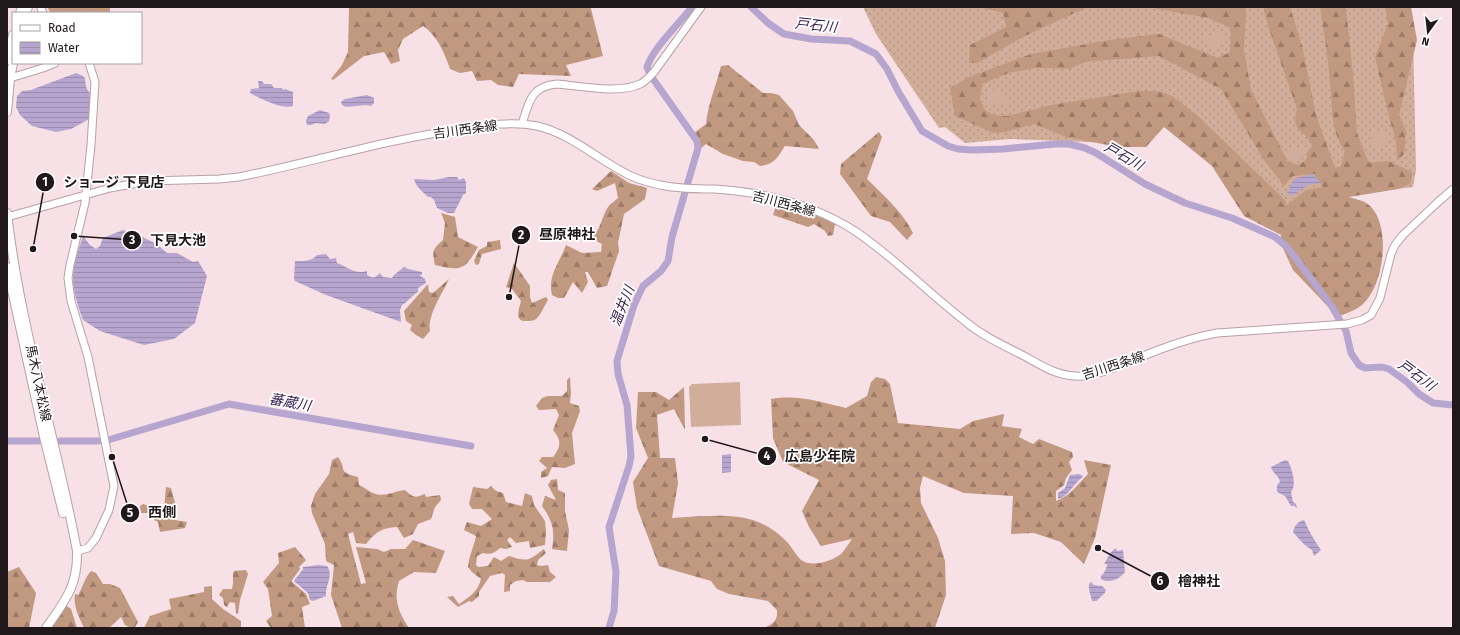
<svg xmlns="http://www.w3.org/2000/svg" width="1460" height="635" font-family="'Fira Sans','Noto Sans JP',sans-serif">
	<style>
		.grass { fill: url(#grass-dots) }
		.forest { fill: url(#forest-firs); fill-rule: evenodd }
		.garden { fill: #d1ae9a }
		.water { fill: url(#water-rules) }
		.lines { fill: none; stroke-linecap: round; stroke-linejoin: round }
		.river { stroke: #b6a5ce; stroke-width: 7 }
		.secondary-casing { stroke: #b7a1a7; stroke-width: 9 }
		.primary-casing { stroke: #b7a1a7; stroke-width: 10 }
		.secondary { stroke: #fff; stroke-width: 7 }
		.primary { stroke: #fff; stroke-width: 8 }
		.labels { text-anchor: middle; stroke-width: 3.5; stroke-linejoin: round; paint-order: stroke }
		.street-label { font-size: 13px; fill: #20181b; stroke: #fff }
		.water-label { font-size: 14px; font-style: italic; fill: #3a2254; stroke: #fff }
		.leader { fill: none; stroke: #20181b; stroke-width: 1.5 }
		.callout-dot { fill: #20181b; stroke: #fff; stroke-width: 1.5 }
		.mark-label { font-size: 12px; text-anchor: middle; font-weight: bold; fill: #fff }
		.callout-label { font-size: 14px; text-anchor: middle; font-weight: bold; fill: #20181b; stroke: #fff; stroke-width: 3.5; stroke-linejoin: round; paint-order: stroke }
	</style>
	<defs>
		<pattern id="grass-dots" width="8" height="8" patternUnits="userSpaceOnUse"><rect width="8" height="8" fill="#d1ae9a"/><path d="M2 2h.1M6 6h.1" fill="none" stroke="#b39584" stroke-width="1.8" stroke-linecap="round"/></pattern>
		<pattern id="forest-firs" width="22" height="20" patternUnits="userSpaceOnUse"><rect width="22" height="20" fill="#c19880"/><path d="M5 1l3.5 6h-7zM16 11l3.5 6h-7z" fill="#9c7b68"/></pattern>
		<pattern id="water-rules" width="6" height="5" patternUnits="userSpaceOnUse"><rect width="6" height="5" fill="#b6a5ce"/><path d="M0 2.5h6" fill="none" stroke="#9c8db0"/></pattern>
	</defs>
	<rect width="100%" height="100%" fill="#f8e0e7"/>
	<path class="grass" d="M863,7H1403L1413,36L1416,170L1413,187L1358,194L1286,206L1168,122L1141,144L1010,139L965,143L945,127L939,128L876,34Z"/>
	<path class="forest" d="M47,7H110V13H51Z
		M349,7H592L591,9L603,56L566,65L571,76L519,74L513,87L498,85L491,80L477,81L472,71L460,73L450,69C445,54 437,35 423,26L403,39L398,50L400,61L391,64L384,52L364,56L333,80L331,79L342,65L348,52Z
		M979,7H1088L1025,36L977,63H969L970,45L1006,27L1003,13Z
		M1147,7H1246L1244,50L1251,90L1288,162L1298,165L1306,160L1308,151L1312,146C1306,128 1290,135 1297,109L1268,26L1263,7H1290L1302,45L1316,115L1335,168L1341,166L1345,151C1330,130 1333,108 1330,83C1328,58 1324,32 1320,7H1346L1353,74L1357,133L1369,163L1389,161L1413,173L1410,184L1398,189L1349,197C1357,200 1365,200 1371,207C1391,228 1384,285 1363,304C1357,310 1346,313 1338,317L1293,270L1280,242L1281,235L1244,216L1212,166L1164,127L1146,147H1118L1066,137L1035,124L1005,132L993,133L955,116L950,88L969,77L1031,54L1109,40L1159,34L1218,58L1230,52L1231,28L1208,18ZM1159,56L1221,89L1264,160L1284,186L1293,176L1315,174L1323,187L1306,190L1286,206V201L1196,114L1172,96L1158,91H1139L1051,105L1007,116L993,115L985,110L980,100L982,84L1009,73L1035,68L1070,69L1084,62Z
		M1385,7H1411L1417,40L1399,115L1406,131L1404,154L1397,161L1396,141L1389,117L1375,57L1388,24Z
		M728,65L763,93H771L779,95L793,111L799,125L814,140L819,149L785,146C777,158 775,164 760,166L754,162L743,161L723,154L706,144L700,149L699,142L694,133L706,124C708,104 716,86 721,66Z
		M879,132L882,137L867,179C884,196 902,211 913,233L907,240L890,222L871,216L840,174L841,164Z
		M611,171L629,183L647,188L645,199L624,214L618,243L619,251L607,286L597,288L588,272H585L588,282L582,293L573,282L564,298H558L552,295C547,276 560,262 566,245L582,253L601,252L602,244L593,239V236C601,229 602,216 608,207C611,203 615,201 618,198L615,183L597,191L592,189Z
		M776,205C796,205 817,215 835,224L833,235L828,236L825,231L814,224L808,227L773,215Z
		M441,213L455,217L458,237L478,247C464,271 461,271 435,265C432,251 432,250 443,240L445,223Z
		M500,240L501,249L482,254L479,264L476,265L474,261L479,250L487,246V242Z
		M514,263L530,286V297L532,303L546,297L548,300C544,306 541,315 536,319C533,321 530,321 526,321C514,322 519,308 521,301L512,289L506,287Z
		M449,279C442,294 427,316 430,331L423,339L416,335L410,330L412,325L406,321L404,311L428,284L429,292L433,293Z
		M570,377L571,393L570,403L579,406L580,411L572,433L575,464L565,468L552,467L548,476L541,478V472L547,468L539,461L542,457H553C561,446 562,441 553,430L559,415L556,409L539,410L536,406L542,398L548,396H562L567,391V380Z
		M876,377L885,379L890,384L898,423L960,429L973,421L1004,414L1002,426L1022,429L1019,437L1033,444L1039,439L1072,452L1073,457L1069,462L1072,470L1066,478L1064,485L1056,491V501C1070,496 1078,484 1088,474L1084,460L1111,465L1095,538L1084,564L1061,542L1034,533L1011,534L1013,496L964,493L923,476L920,488L921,503L938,538L945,561L946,595L935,628H764C773,624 778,621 777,610L768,601L729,594L717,589L711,581L659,566L637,508L633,482L648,458L636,428L638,392H656L669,400L684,387L685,430L674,409L657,415L660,458H675L678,483L672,518C699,517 733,512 758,522C769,526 780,534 788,543C792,548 796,555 801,560C812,568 832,561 841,554C845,550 849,543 852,539L821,546L809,527L802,511L819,480L783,462L773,438L771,399C797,394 821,402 846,408L867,396L871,382Z
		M338,457C348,471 336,471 358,477L359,485C364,487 368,491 373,493C383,498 395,491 405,490C414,498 414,498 425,494L426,497L440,495L441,500L435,507L431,519L418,524L413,534L404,538L397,527C381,528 376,532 366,544L356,543L353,532L348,534L361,584L366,583L356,547L377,549L384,552L391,549H405L413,540L445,551L436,573L414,572L399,581C393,600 399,613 409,628H342L331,595L334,565L326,561L325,544L312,513L311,506L315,494L329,474L332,460Z
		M557,479L558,490L565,493V511L569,530L567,551L552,549C555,530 553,522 542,506L545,496L556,500L548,485L551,480Z
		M491,486L496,491L503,493L506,502L522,506L525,493L532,496L534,505L545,521L546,532L545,545L530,548L529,541L516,543L510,537L507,540L512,547L506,549L500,548C494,553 491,555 483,553L477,556L476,565L478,567L488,566L494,557L501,561L509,556C528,562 528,561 544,549L546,553L538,560L537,565L541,566L548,565L550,572L556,577L550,582H527L523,580L516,581L510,585V591L504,592L505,575L502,573L490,576L479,592V596L472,602L469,601L458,607L447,597L453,596L459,604C469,597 478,592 481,579L472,572L468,567C469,555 474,547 476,536L464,530L467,522L481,526L492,519L482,509H472L469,504L473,487L487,489Z
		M166,487L171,488L177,510L175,520L187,522L185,528L160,532L158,522L154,520L152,513H141L140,506L143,504L156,508H164Z
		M295,547L306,560L299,567L300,569L292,580V582L306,594L310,604L302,607L305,628H271L266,621L272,616L268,589L263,582L279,563L278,553Z
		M19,567L36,593L29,628H7V572Z
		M246,570L248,574L240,600L238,614L236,613L235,603L230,602L227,607L224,605L223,598L219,595L223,589H232L233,583V573L234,571Z
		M91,571L96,573L103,584H110L120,588L138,622L135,627L131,628L125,625L121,617L109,628H84C79,617 73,606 75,594L78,595C83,587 85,577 91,571Z
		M212,586V599L223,609L241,621V628H144L150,616L171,609L169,599L204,592V587Z
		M65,605L71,609L77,628H49Z"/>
	<path class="garden" d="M1220,33L1226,37V40L1220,47C1214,48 1207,43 1203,39L1204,36Z
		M992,89L1005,95L1008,101L1006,103L991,105C985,99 987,94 992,89Z
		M1377,130L1386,135L1387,145L1379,148L1372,141L1370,137L1372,131Z
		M1300,147L1305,150L1306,154L1304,157L1293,161L1287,157L1286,154L1288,150L1292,148Z
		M740,382L741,425L691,427L689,387L692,384Z"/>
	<path class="water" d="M76,73C90,78 83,79 87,89C88,91 90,93 92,95L89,119L71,129L56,132L32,126L20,115L16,107L17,96L22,91L31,90Z
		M258,81H262L264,84H271L274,88H282L283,90L285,89L293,92V106C283,110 259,98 250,93L251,89L259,88Z
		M367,95L374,98V103L371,106L366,105L346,107L342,105L341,102L345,99Z
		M320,110L329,113L330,115L329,121L325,124L316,123L311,125H307L306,120L308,116Z
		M1313,174L1321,183L1308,185L1292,196L1287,193L1294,179Z
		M449,177H457L459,180L464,178L466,182V193L463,195L454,213H448L437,208L434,200L431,197H428C422,191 416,187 414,179L434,180Z
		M123,230C141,236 153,240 167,253H177L193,262L198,261L207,276L195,323L174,339L144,345L100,331L83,320C78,306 73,292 73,278C73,264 79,249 83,236L90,245L96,249L100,246L103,238Z
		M326,254L330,259L336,258L337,263C348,267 355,275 367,271V275C373,279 375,278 380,273L383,277L392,278L394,275L404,267L408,269L422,272V275H419L425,279L426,283L418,288V292C412,295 408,302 402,305L400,310L401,322L326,295L295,281L294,279L295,261C304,261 311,262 317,255Z
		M731,454V472L722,473V455Z
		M1285,460L1288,461C1292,469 1297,485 1291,492L1293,502L1296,504L1297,508L1294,506H1291L1285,496L1277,492V485L1280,482C1279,475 1272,473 1271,467Z
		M1078,474L1082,475L1083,477C1074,482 1070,496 1058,499V493L1065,488L1070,475Z
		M1304,520C1309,531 1314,540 1321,550L1314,556L1312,550C1305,546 1299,539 1293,532C1295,525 1297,522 1304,520Z
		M1116,548L1117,551L1123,550L1125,572C1120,579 1109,584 1101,579V576C1104,574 1107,568 1107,564H1104C1108,559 1109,552 1116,548Z
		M318,565L327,566C334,576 325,585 326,596L313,601L310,600L308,593L294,581C296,577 300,575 301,571L303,570V567Z
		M1091,582L1094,585L1102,586L1106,590C1105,595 1099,597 1097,601H1092C1091,596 1088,590 1089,584Z"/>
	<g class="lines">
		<path class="river" d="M751,7L768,23L784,34L811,39L850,41L876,54L887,69L898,91L922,131L948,146L958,149L972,150L1003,149L1055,144H1069L1085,148L1096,153L1145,184L1185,203L1232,218L1275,237L1287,247L1331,305L1346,331L1351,353L1359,365L1365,368L1382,367L1389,369L1407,382L1419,394L1433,403L1453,405
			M108,440L229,404L471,446
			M7,441H38
			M60,441H98
			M609,628L614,611L616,572L609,527L629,466L631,456L627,405L618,374L617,361L634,305L643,286L661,271L668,261L672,237L698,148L697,141L651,76L647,67C653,48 679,24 692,7"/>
		<g class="secondary-casing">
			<path id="secondary" d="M41,8L43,13
				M7,79L43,68L55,63
				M522,124C529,102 531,86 557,84C579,86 620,94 640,84C645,82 649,77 654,72L701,7
				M7,217L110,188L149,181L219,179L239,177C314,162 387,139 463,129C487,125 513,121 537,126C572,134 599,161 631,176C642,181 654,184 666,186C682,189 698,189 714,189C763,192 813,204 855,231C895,258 928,293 966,322C984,337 1005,346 1026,357C1042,366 1056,375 1075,376C1093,378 1118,366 1136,359C1162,348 1188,338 1217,333L1347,324L1362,320L1371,315L1380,298L1391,254L1395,245L1403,235L1438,202L1453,189
				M77,551L88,548L96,538L109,510L114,486L88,357L71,301L68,278L70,265L85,203L91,145L95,82L89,63"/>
		</g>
		<g class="primary-casing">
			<path id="primary" d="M20,13L22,7
				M26,13L28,7
				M7,60L13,35
				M7,112L10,79L13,63
				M7,213C20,328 56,438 77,551C78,586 65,601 46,628
				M7,267L44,437L63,513"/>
		</g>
		<use href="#secondary" class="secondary"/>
		<use href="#primary" class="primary"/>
	</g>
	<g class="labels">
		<g class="street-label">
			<text transform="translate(465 129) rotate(-8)" y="5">吉川西条線</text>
			<text transform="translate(784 203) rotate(15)" y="5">吉川西条線</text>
			<text transform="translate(1113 365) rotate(-18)" y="5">吉川西条線</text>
			<text transform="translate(39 383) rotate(78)" y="5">馬木八本松線</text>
		</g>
		<g class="water-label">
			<text transform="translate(816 25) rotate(6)" y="5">戸石川</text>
			<text transform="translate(1124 156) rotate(30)" y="5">戸石川</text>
			<text transform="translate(622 306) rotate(-68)" y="5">温井川</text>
			<text transform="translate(1417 375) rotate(36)" y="5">戸石川</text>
			<text transform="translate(290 402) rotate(10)" y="5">蕃蔵川</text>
		</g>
	</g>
	<path class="leader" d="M33 249L45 182M509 297L521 235M74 236L132 240M705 439L767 456M112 457L130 513M1098 548L1160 581"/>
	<g class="callout-dot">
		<circle cx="33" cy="249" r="4"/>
		<circle cx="509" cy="297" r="4"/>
		<circle cx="74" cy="236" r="4"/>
		<circle cx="705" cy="439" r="4"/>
		<circle cx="112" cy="457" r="4"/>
		<circle cx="1098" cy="548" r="4"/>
		<circle cx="45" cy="182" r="10"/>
		<circle cx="521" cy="235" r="10"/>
		<circle cx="132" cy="240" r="10"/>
		<circle cx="767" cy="456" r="10"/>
		<circle cx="130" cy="513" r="10"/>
		<circle cx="1160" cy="581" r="10"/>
	</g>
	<g class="mark-label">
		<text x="45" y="186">1</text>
		<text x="521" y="239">2</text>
		<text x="132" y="244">3</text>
		<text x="767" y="460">4</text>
		<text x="130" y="517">5</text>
		<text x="1160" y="585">6</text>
	</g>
	<g class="callout-label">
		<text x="114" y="187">ショージ 下見店</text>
		<text x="567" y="239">昼原神社</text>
		<text x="178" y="245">下見大池</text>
		<text x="820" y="461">広島少年院</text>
		<text x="162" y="517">西側</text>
		<text x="1199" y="586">檜神社</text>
	</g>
	<rect width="1460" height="635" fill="none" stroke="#20181b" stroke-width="16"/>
	<rect x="12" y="12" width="130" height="52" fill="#ffffff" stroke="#a6a3a4"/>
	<rect x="20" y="25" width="20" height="6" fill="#ffffff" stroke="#a6a3a4"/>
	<text x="48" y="32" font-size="12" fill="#20181b">Road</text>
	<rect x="20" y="42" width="20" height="12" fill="url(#water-rules)" stroke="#a6a3a4"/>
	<text x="48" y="52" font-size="12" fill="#20181b">Water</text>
	<g transform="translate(1428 32) rotate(195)" stroke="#ffffff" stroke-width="3" paint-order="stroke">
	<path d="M0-3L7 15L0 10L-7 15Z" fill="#20181b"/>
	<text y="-6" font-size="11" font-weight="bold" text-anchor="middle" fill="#20181b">N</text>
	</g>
</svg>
